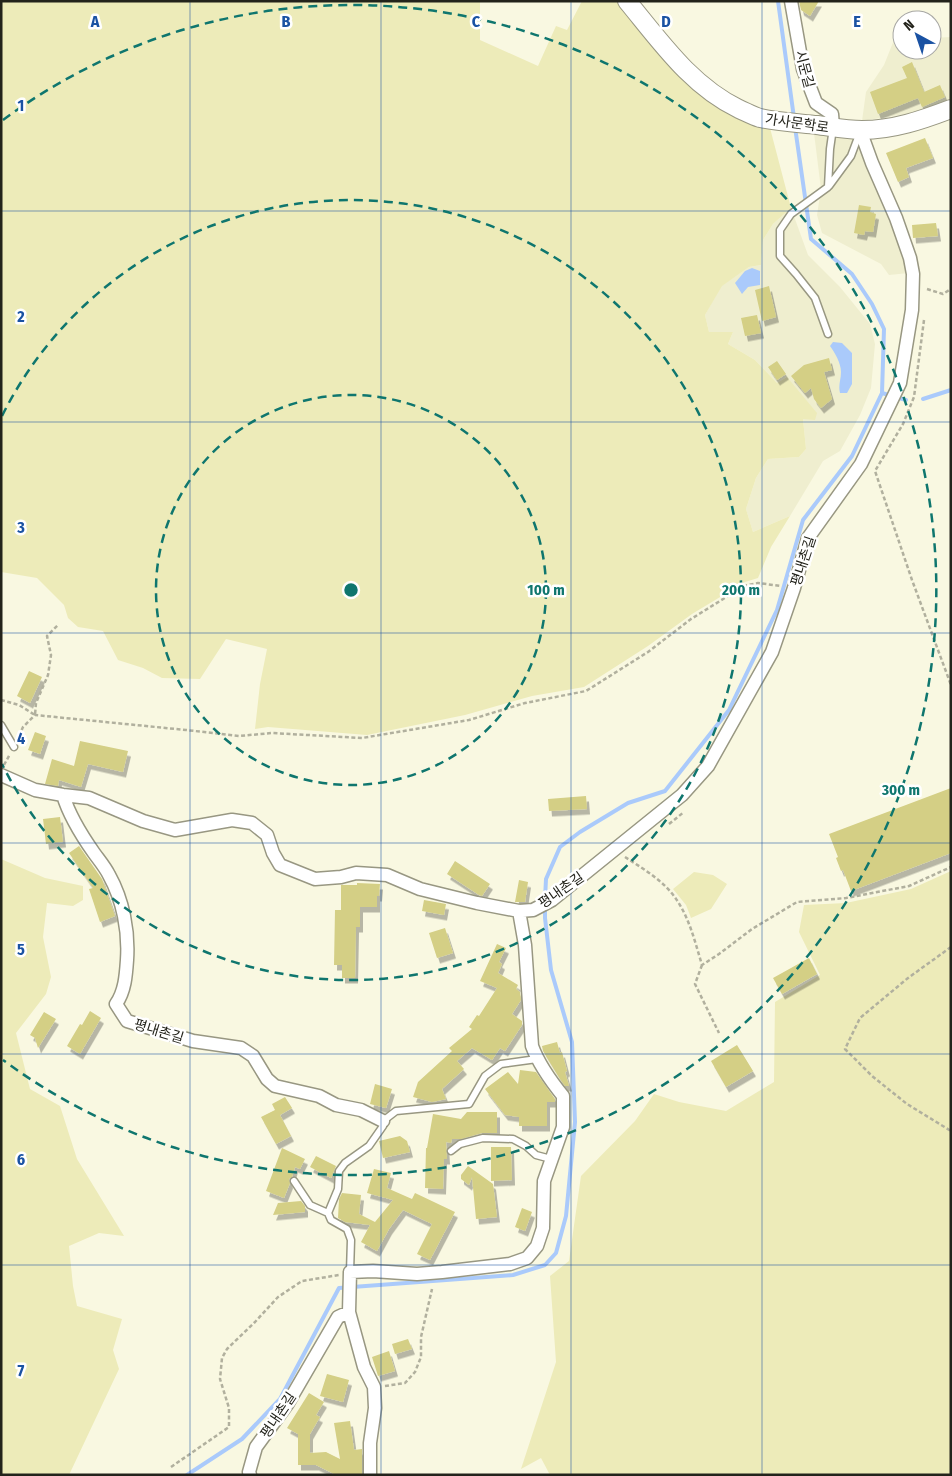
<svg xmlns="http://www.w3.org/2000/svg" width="952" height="1476" font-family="'Fira Sans Condensed','Noto Sans KR',sans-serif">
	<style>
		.built { fill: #efeecf }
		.green { fill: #edebb9 }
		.water { fill: #aacafb }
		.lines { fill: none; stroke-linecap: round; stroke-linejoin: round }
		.stream { stroke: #aacafb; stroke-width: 4 }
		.building { fill: #d4cf85; filter: url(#shadow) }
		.lane-casing { stroke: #989782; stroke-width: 9 }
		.street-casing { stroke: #989782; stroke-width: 15 }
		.secondary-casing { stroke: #989782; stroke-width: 20 }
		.path { stroke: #b1b09e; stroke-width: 2.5; stroke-dasharray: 4 2.5; stroke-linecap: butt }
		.lane { stroke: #fff; stroke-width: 6 }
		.street { stroke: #fff; stroke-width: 12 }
		.secondary { stroke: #fff; stroke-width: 18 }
		.grid { fill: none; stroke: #1a52a3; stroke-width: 1; stroke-opacity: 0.55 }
		.ring { fill: none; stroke: #0f766e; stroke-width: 2.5; stroke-dasharray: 9 6 }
		.labels { text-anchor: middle; stroke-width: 5; stroke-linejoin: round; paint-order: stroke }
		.street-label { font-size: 14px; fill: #23231b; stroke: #fff }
		.grid-label { font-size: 16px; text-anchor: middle; font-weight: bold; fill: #1a52a3; stroke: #fff; stroke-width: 5; stroke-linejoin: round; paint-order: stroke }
		.centre { fill: #0f766e; stroke: #fff; stroke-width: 2.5 }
		.ring-label { font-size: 15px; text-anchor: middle; font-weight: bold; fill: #0f766e; stroke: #fff; stroke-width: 5; stroke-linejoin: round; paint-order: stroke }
	</style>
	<defs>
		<filter id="shadow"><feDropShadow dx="3" dy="5.5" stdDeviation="0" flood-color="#0004"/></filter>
	</defs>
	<rect width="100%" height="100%" fill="#f9f8e1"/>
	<path class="built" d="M951,37V99L923,111L862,121L866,92L884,65L894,40H902V50H932V38Z
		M814,133L859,138L902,244L909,273L889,275L881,264L822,233L817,215L821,189Z
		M791,208L808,255L840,287L870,324L875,344L871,388L860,415L840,451L823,461L790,516L753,532L746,509L756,478L768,459L799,457L806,449L803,419L786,377L777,383L755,360L728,344L733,332H709L705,315L721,286L749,267L761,265L763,240L773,224Z"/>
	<path class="green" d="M1,1H480V40L538,66L556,26L567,30L582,1H619L691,82L770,128L791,208L773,224L763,240L761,265L749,267L722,286L705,315L709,332H733L728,344L755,360L777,383L787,377L817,413L815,420L803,419L806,449L799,457L768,459L756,478L746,509L753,532L790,516L771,547L758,578L745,582L692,614L648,646L584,687L532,696L465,715L367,735L268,727L255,729L260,684L267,649L226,639L200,679L162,678L143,668L118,660L103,631L78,627L68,618L64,605L37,578L1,572Z
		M1,859L45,878L83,886V900L73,906L47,903L43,937L51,977L46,994L16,1033L30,1089L60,1106L77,1159L124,1236L99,1233L69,1246L73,1286L77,1306L122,1319L113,1350L119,1369L69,1475H1Z
		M951,871V1475H550L541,1458L521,1469L556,1362L550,1276L569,1261L581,1176L635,1121L654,1094L679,1102L726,1111L774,1082L775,1002L820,975L799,932L804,905L846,903L911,889Z
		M694,872L713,875L727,884L711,909L691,918L686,905L673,889Z"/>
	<path class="water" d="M752,268L760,271V285L748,287L742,294L735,283L745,271Z
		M833,342L842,343L852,353V384L847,393H840C838,385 841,380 841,372C841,363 835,353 830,346Z"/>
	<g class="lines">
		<path class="stream" d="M778,1L794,118
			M882,393L906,400
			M923,399L951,390
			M545,899L546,879L560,847L580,832L628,803L665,791L729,710L777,610L803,520L852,456L882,393L884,329L872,304L852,274L811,239L795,127
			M187,1475L242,1439L280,1399L339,1288L513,1275L545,1265L556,1253L566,1216L575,1122L572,1042L551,970L545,918V906"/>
	</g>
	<path class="building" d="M799,1H819L810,16L801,10Z
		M912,62L924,92L940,85L945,97L922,107L918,98L878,114L870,92L907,78L902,67Z
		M925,138L933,158L906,168L909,177L898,182L886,153Z
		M859,205L871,207L870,212L876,214L873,232L865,231L864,235L854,233Z
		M936,223L938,236L913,238L912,225Z
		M769,286L776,317L762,321L755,290Z
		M757,315L761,333L745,336L741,318Z
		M829,358L832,370L824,372L832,399L821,408L814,399L811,388L805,393L791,376L804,365Z
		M777,361L786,374L777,380L768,367Z
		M29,671L42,677L30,703L17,696Z
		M35,732L46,736L40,754L28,750Z
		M80,741L128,751L123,772L88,764L81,787L59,780L58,786L45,784L52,759L74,766Z
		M951,788V853L851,891L843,870L841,871L836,858L838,857L829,834Z
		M586,796L587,809L549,811L548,799Z
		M60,817L63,842L46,844L43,819Z
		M79,846L102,879L115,916L100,922L89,889L93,888L69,853Z
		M455,861L490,884L482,896L479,895L447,874Z
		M519,880L528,882L525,902H515Z
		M357,883L380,884L379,896H377V907H360V927H356L355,978H342V965H334L335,910H341V885H357Z
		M424,900L446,904L444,915L422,911Z
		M445,928L453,953L437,958L429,933Z
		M497,944L506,948L499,962L502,964L498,973L518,985L516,989L520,992L521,1000L512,1014L522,1021V1025L505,1051L500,1048L492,1060L472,1048L457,1061L464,1069L442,1089L446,1099L432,1102L413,1097L418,1082L452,1051L449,1048L472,1029L469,1027L477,1015L479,1016L497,988L480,981Z
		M809,958L817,974L782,994L773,978Z
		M90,1011L101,1018L80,1054L67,1046L80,1024L82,1025Z
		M44,1012L56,1019L38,1048L35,1038L30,1035Z
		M557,1042L560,1053L562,1052L567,1071L565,1072L569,1086H565L560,1079L543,1051L542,1046Z
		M737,1045L753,1071L726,1087L711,1061Z
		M520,1070L536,1072L555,1099V1102H547V1126H519V1117L505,1115L485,1089L508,1072L518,1084Z
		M375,1084L392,1089L386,1108L370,1104Z
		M285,1097L292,1108L280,1115L291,1136L276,1144L261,1117L275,1110L272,1104Z
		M467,1112H497V1133H482L461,1139H452L451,1143L446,1142L447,1159H444L443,1189L425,1188L426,1148H427L433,1114L461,1119Z
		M400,1136L407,1141L410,1152L383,1158L379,1141Z
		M491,1147H511L512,1180L491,1181Z
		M282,1148L305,1159L300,1169L295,1167L292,1177L289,1179L290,1183L284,1198L266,1191Z
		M316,1156L336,1166L331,1178L310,1167Z
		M468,1166L493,1184L497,1217L476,1219L472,1177L469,1185L461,1179V1175Z
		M374,1169L391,1173L387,1188L412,1199L415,1193L455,1212L430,1260L417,1254L432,1224L403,1210L389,1229L377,1251L361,1242L370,1225L345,1222L338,1218L339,1199L342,1193L361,1195L359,1214L375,1222L393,1200L367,1193Z
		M301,1201L305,1206V1212L273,1215L278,1203Z
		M522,1208L532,1212L525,1231L515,1227Z
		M408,1339L412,1349L395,1354L392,1344Z
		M389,1351L395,1371L378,1376L372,1357Z
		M327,1374L349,1380L343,1402L320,1396Z
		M309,1393L324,1402L316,1415L320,1417L310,1434V1453L326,1452L340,1459L334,1423L350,1421L354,1450L362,1449V1475L334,1474L316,1465H298V1434L287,1428Z"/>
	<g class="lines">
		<g class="lane-casing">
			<path id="lane" d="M829,186L851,156L860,132
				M828,334L815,298L796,274L780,256V230L791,214L828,187L830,149L833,128
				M1,725L14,747
				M451,1151L460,1144L483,1138L513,1139L526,1146L536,1155L551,1159
				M294,1181L310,1205L328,1213
				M350,1272L351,1240L347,1229L331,1220L328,1213L338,1189L339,1171L345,1163L369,1146L383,1126V1121L396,1111L469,1104L485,1076L501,1064L537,1059"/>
		</g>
		<g class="street-casing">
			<path id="street" d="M791,1L803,69L816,103L832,114L833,127
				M1,775L35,790L63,795L89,798L143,821L175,830L232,820L252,823L267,835L273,853L280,865L315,879L341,877L356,873L387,875L420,889L477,903L519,911L533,910L552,900L682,795L708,766L772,652L794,588L808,538L861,464L900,383L912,310L913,274L910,258L896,218L872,163L860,130
				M63,795C69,815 82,836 94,853C99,860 105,867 109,875C123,900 129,931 127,960C126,975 125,991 116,1004L127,1021L193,1041L241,1048L253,1056L267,1079L275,1086L319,1096L336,1105L361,1110L383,1121
				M250,1475L249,1472L256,1447L288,1403L338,1317L349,1312
				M370,1475V1443L375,1408L374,1387L364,1367L349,1312L350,1272L373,1271L417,1274L442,1272L510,1264L527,1258L537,1246L543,1228L544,1181L563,1127V1096C550,1080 539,1065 532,1046L525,945L519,911"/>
		</g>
		<g class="secondary-casing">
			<path id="secondary" d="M627,1C660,41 691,86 739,109C746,112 753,116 760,118C778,122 798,123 817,125C832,127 847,130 862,130C893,130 922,120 951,109"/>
		</g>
		<path class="path" d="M927,289L943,294L951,289
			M924,320L914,397L903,424L875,471L912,580L951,685
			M1,700L19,705L35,715L36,703L48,675L51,655L47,636L58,625
			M19,736L23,727L35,715L186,730L239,736L272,733L362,738L469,720L525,703L586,691L648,652L691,619L744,586L758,583L781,586
			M4,765L10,754
			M669,824L684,812
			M625,857C642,868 661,879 674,896C689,916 695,942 702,965L719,954L752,929L797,902L846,898L909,886L951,867
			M951,947L908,978L860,1018L845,1049L872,1076L907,1104L951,1131
			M702,965L695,984L719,1033
			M385,1386L405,1383L415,1372L421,1357V1337L432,1289
			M171,1467L229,1427V1408L220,1379L222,1358L227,1349L255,1322L278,1297L302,1281L339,1275"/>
		<use href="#lane" class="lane"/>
		<use href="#street" class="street"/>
		<use href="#secondary" class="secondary"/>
	</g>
	<path class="grid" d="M190,1V1475M381,1V1475M571,1V1475M762,1V1475M1,211H951M1,422H951M1,633H951M1,843H951M1,1054H951M1,1265H951"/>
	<g class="ring">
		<circle cx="351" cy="590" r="195"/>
		<path d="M2 416A390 390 0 1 1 2 764"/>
		<path d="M3 120A585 585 0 1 1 3 1060"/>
	</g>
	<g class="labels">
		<g class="street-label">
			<text transform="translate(805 69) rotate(75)" y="5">시문길</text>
			<text transform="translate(797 123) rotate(8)" y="5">가사문학로</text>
			<text transform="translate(803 561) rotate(-72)" y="5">평내촌길</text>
			<text transform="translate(561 890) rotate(-35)" y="5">평내촌길</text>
			<text transform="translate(159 1031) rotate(17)" y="5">평내촌길</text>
			<text transform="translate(278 1415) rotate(-56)" y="5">평내촌길</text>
		</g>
	</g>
	<g class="grid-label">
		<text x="95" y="27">A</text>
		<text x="286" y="27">B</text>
		<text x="476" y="27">C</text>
		<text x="666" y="27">D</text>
		<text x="857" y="27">E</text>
		<text x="21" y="111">1</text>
		<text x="21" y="322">2</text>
		<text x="21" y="533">3</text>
		<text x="21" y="744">4</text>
		<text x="21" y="955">5</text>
		<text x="21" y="1165">6</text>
		<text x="21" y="1376">7</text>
	</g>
	<circle cx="351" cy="590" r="8" class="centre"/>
	<g class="ring-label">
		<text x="546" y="595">100 m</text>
		<text x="741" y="595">200 m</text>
		<text x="901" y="795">300 m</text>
	</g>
	<rect width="952" height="1476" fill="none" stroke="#23231b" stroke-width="5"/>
	<g transform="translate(917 35) rotate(320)"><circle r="24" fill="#ffffff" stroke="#a7a7a4"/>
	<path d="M0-4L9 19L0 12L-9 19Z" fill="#1a52a3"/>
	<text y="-8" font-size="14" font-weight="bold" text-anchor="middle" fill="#23231b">N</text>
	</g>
</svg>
